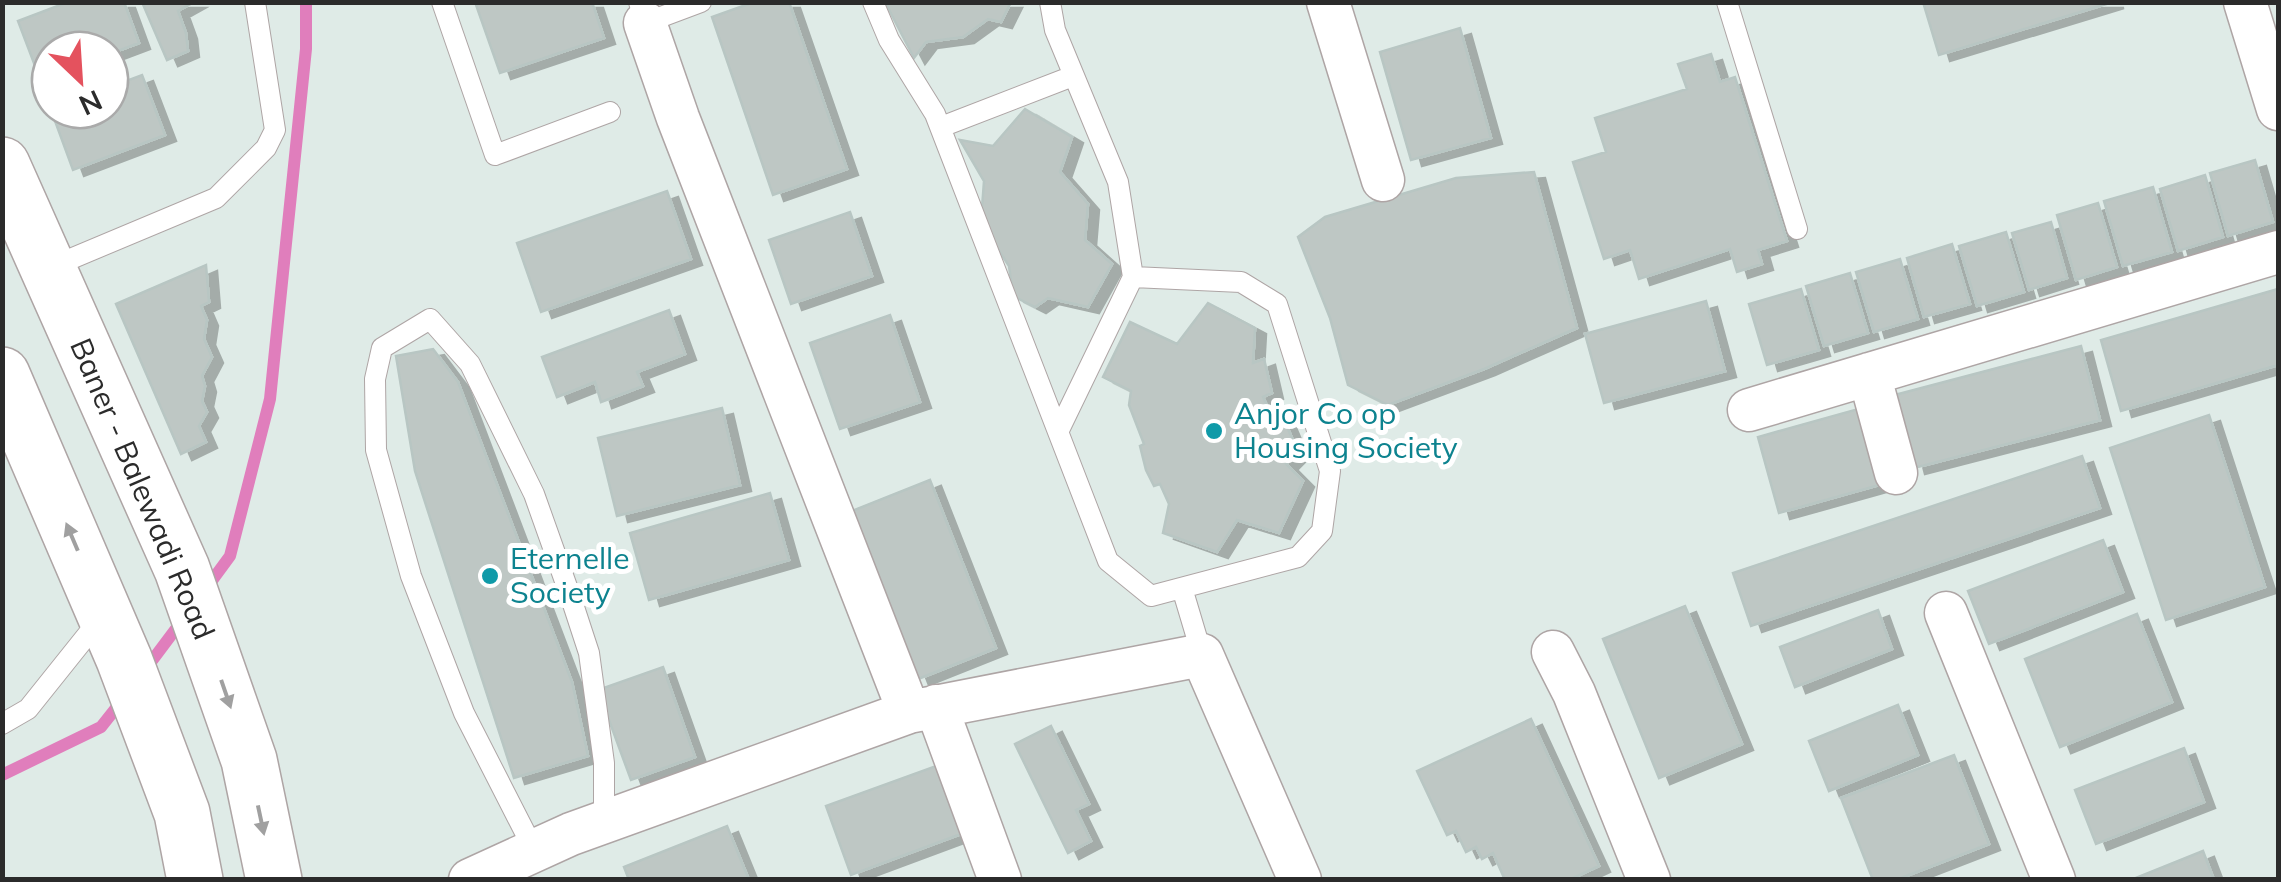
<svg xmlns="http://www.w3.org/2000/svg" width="2281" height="882" font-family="Mulish,sans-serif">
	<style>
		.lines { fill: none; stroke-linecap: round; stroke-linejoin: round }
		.stream { stroke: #e07ebc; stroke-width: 12 }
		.building { fill: #bec7c4; stroke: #b8c6c3; stroke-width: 2.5; filter: url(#shadow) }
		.lane-casing { stroke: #aea5a5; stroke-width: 22 }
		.street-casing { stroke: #aea5a5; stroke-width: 45 }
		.secondary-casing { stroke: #aea5a5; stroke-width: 58 }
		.lane { stroke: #fff; stroke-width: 20 }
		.street { stroke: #fff; stroke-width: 42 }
		.secondary { stroke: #fff; stroke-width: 55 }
		.oneway { fill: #a0a0a0 }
		.culture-dot { fill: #0f9aa8; stroke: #fff; stroke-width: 4 }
		.labels { text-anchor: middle; stroke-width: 10; stroke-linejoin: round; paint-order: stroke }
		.culture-label { font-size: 30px; fill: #0d838f; stroke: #fff; text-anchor: start }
		.street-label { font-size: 30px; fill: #2b2b2b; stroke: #fff }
	</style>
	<defs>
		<filter id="shadow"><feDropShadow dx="11" dy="6" stdDeviation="0" flood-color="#0004"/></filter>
	</defs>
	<rect width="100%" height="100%" fill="#dfebe7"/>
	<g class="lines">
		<path class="stream" d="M205,590L230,556L270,399L306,49V2
			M145,670L184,618
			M2,775L101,727L124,698"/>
	</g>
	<path class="building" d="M68,2H124L139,43L110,54V50H50V76L40,79L18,21Z
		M142,2H194L178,11L186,33L188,51L167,60Z
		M475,2H592L604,38L500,73Z
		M754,2H789L847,169L773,195L712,17Z
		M885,2H1011L1001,22L988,19L963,37L926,42L914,58Z
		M1923,2H2113L1939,55Z
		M1460,28L1491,138L1411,160L1380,52Z
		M1711,54L1720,82L1735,77L1787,241L1758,250L1762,264L1737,272L1730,249L1639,279L1630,250L1604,259L1573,162L1606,152L1595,118L1687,89L1678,64Z
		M142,75L165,135L73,170L51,110H110V87Z
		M1025,109L1072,137L1060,172L1088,204L1085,240L1112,264L1088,307L1048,298L1035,307L1013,296L1009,266L992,240L982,208L984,181L960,140L993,146Z
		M2255,160L2273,222L2228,236L2210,173Z
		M1534,172L1577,328L1484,369L1388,405L1348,385L1330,318L1298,237L1325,217L1456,178Z
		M2205,175L2223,237L2178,251L2160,189Z
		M2153,187L2172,252L2123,266L2104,201Z
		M667,191L691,259L541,312L517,243Z
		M2098,203L2117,267L2076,280L2057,215Z
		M850,212L872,276L791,304L769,240Z
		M2051,222L2067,278L2029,290L2012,233Z
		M2006,232L2024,292L1977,306L1959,246Z
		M1952,244L1970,304L1924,317L1907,258Z
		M1900,259L1918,319L1874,332L1856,272Z
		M206,265L209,302L201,306L207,320L204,339L212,357L202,376L205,386L202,401L207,412L199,426L206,442L181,454L116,304Z
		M1850,273L1868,333L1824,346L1806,286Z
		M1801,289L1819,350L1767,365L1749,304Z
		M2278,289V365L2121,411L2101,340Z
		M1706,301L1725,371L1604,403L1585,334Z
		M1208,303L1255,328L1253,363L1264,359L1272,393L1263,397L1273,419L1282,415L1298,452L1286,464L1303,481L1279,533L1237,520L1217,552L1163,533L1169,504L1160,484L1154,486L1146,470L1140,446L1144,444L1129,405L1131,391L1103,377L1130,322L1177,344Z
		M669,310L685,354L637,372L643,386L601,402L595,382L557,397L542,357Z
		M890,315L920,402L840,429L810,343Z
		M2081,346L2100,420L1914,468L1895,395Z
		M433,349L458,382L572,682L588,756L514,778L415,471L396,356Z
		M722,408L740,485L617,516L598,438Z
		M1862,408L1883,484L1779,513L1758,437Z
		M2209,415L2265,587L2166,620L2110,448Z
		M2082,456L2100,508L1751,626L1733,573Z
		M930,480L996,648L918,679L852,511Z
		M770,493L789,560L649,600L630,533Z
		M2103,540L2123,592L1989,644L1968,591Z
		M1685,606L1742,744L1659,778L1603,639Z
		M1878,610L1892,649L1795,687L1780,647Z
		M2137,614L2172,702L2060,747L2025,659Z
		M663,667L695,757L631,780L598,690Z
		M1898,705L1918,755L1829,791L1809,741Z
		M1531,719L1599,866L1569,880H1505L1493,853L1482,859L1476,847L1466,852L1456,831L1447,835L1417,771Z
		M1051,726L1089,804L1076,810L1091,841L1068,853L1015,744Z
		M2184,748L2204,802L2096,844L2075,790Z
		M1954,755L1989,844L1896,880H1873L1841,798Z
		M936,766L961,834L851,875L826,806Z
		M727,826L749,880H629L624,867Z
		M2203,851L2214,880H2131Z"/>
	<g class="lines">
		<g class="lane-casing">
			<path id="lane" d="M442,2L495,155L610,112
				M639,2L645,23L701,2
				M873,2L889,40L935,114L1108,561L1151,596L1298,557L1322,531L1330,471L1277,304L1241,282L1133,277L1118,182L1055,30L1050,2
				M1727,2L1797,229
				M941,127L1073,76
				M49,268L216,198L266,148L275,130L255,2
				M1059,430L1133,277
				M1182,588L1202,655
				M2,724L28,709L100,619
				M534,850L464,713L411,576L376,450L375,379L382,348L430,319L470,364L534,494L571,598L589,653L604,763V822"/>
		</g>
		<g class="street-casing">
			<path id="street" d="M1328,2L1383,180
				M2245,2L2278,109
				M645,23L678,118L909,712
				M1869,374L1896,473
				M1749,410L2278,252
				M1946,613L2054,880
				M1553,652L1574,693L1649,880
				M936,706L1000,880
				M470,880L571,834L909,712L1202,655L1300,880"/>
		</g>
		<g class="secondary-casing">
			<path id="secondary" d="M2,165L182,569L249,760L274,880
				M2,375L124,659L182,813L195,880"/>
		</g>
		<use href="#lane" class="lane"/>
		<use href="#street" class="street"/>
		<use href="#secondary" class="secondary"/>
	</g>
	<defs><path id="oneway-solid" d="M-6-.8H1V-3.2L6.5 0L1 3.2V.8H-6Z" transform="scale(2.5)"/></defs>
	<g class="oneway">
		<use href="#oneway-solid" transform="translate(72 537) rotate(-113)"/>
		<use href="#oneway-solid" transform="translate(226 694) rotate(71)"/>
		<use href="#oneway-solid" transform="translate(261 820) rotate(78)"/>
	</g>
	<g class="culture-dot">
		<circle cx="1214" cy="431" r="10"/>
		<circle cx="490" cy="576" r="10"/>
	</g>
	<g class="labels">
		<g class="culture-label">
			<text x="1234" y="424">Anjor Co op<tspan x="1234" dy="34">Housing Society</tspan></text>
			<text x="510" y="569">Eternelle<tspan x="510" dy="34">Society</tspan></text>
		</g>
		<g class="street-label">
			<text transform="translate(142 489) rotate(67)" y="10">Baner - Balewadi Road</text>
		</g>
	</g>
	<rect width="2281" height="882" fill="none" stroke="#2b2b2b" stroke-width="10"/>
	<g transform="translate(80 80) rotate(155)"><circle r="48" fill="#ffffff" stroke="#aaaaaa" stroke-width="2.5"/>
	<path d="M0-8L18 38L0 25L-18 38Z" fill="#e4525e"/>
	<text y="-15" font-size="28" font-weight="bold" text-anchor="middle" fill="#2b2b2b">N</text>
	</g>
</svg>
